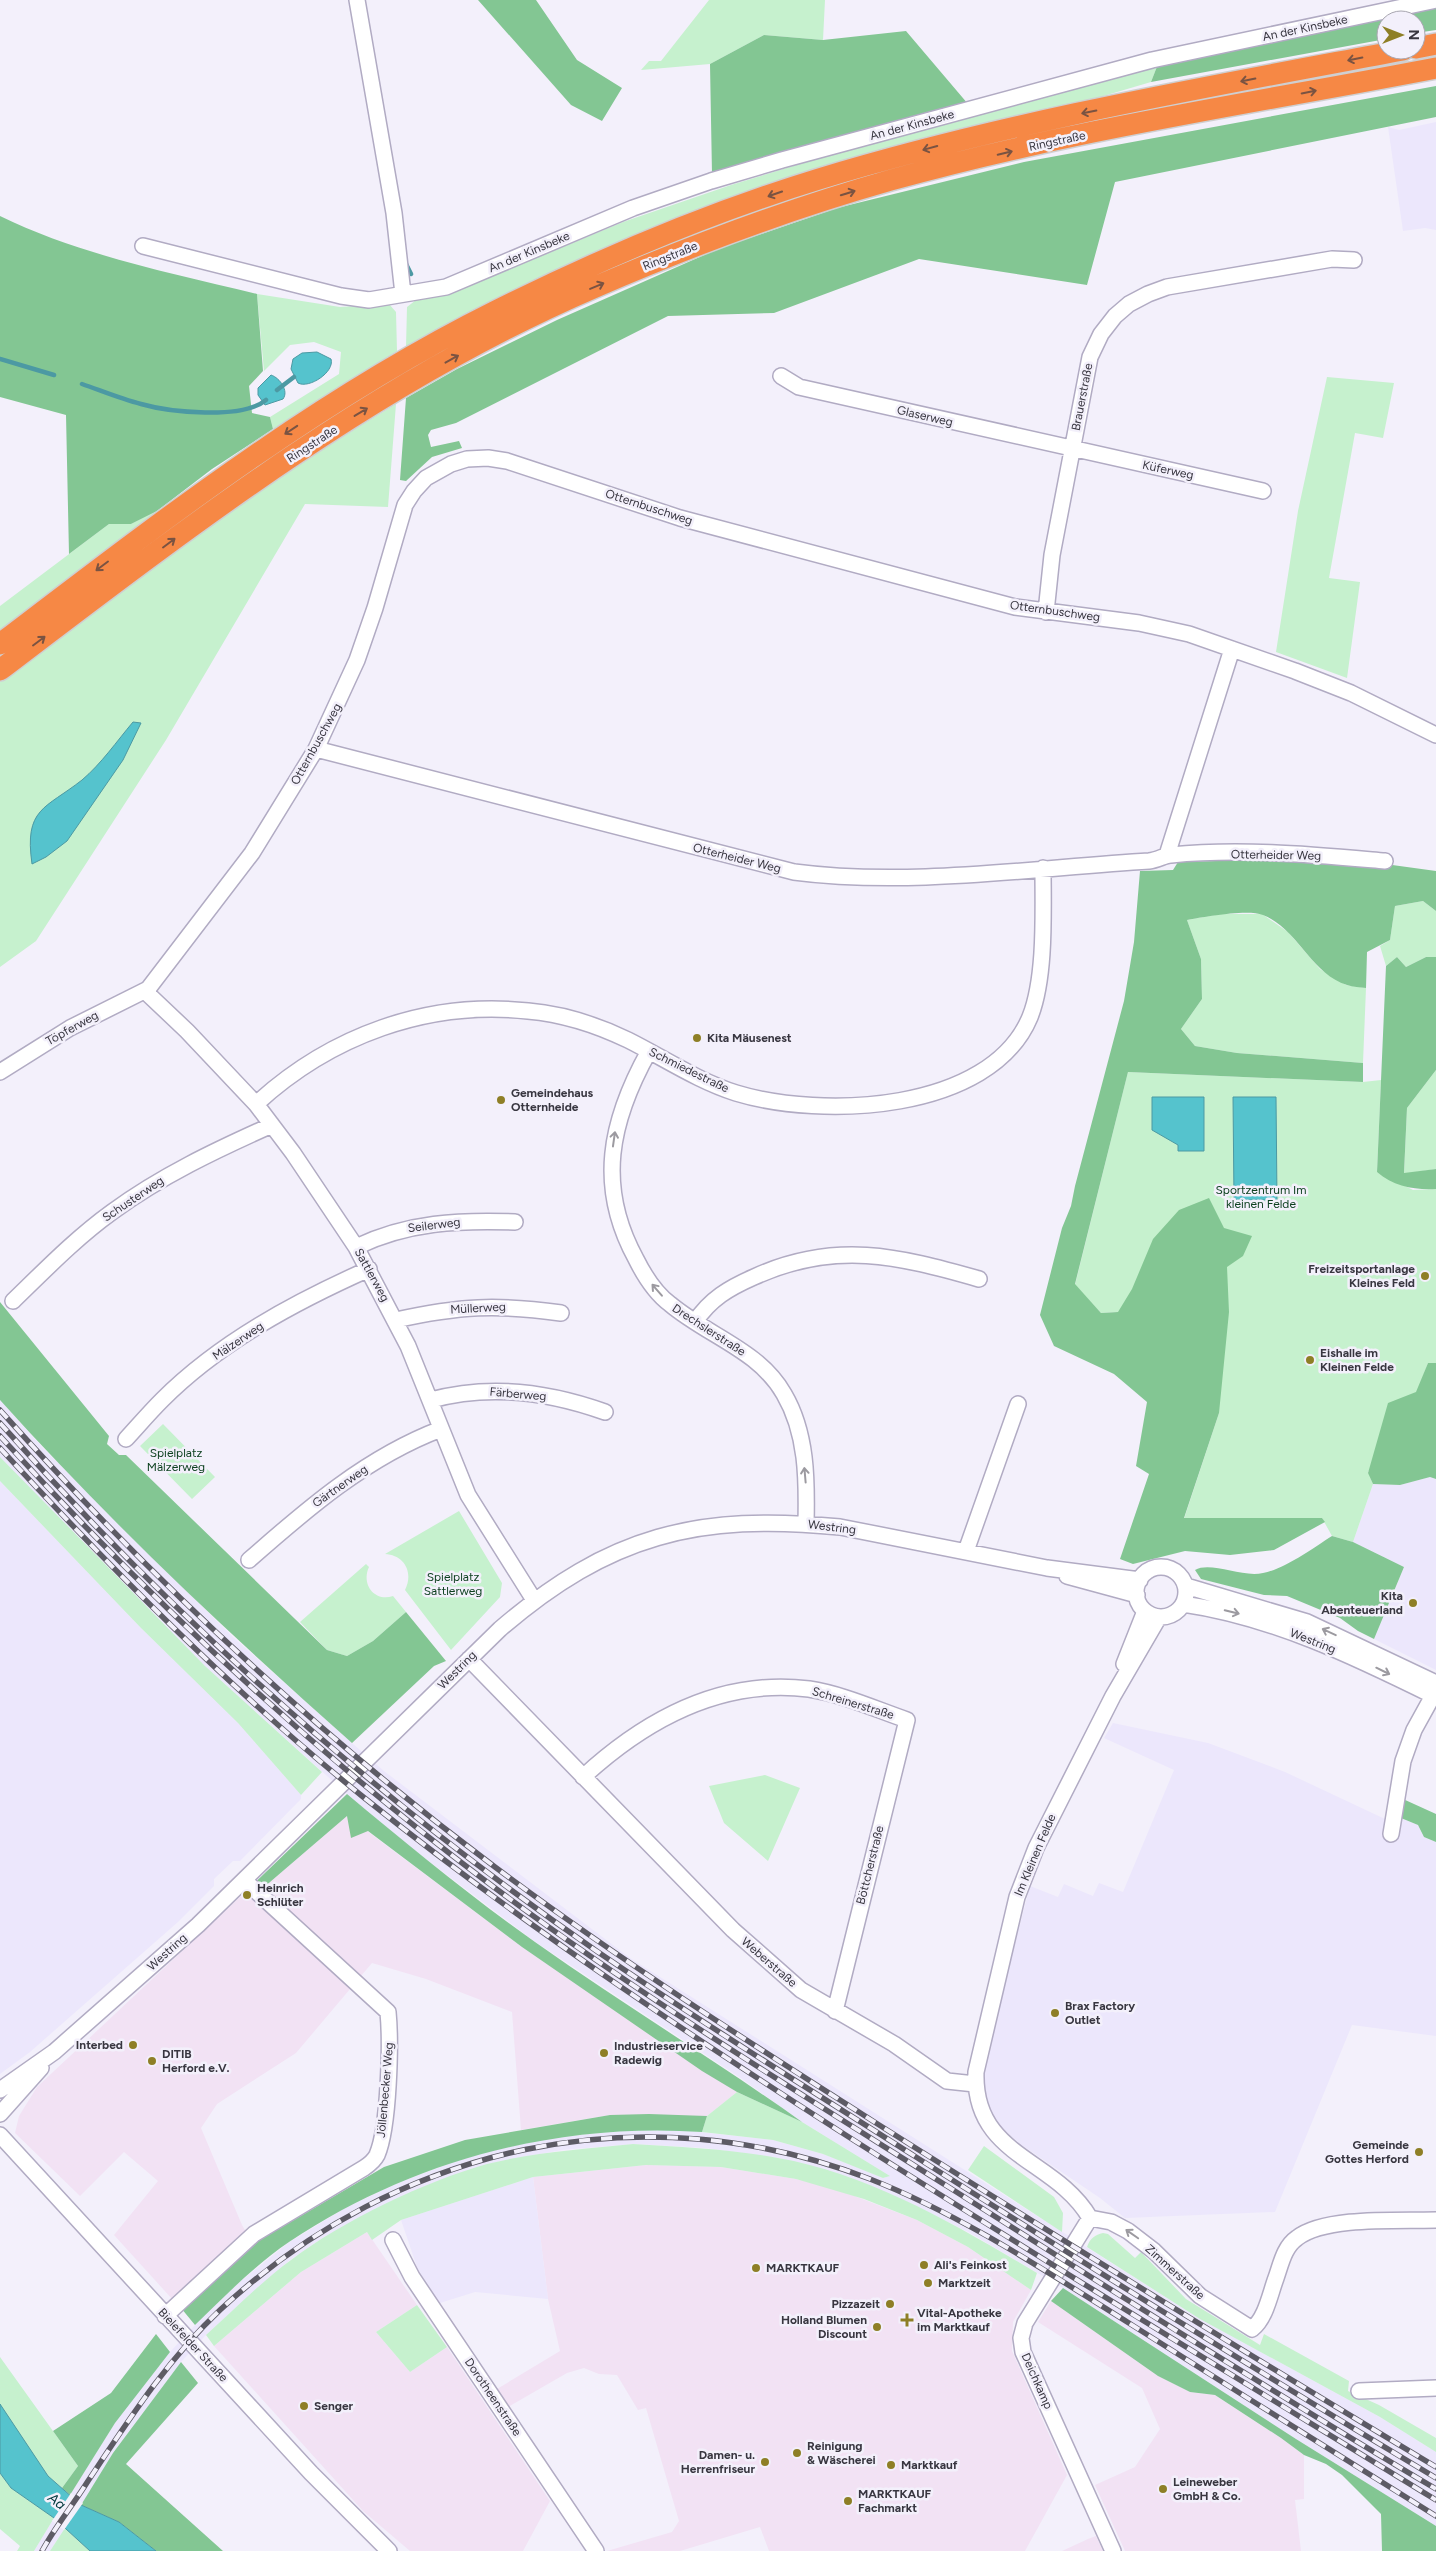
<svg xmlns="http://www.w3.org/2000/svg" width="1436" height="2551" font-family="Figtree,sans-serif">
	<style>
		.commercial { fill: #f2e2f4 }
		.built { fill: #ece7fc }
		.green { fill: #c6f1ce }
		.forest { fill: #83c693 }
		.water { fill: #55c3cd; stroke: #4c99a3 }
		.pier { fill: #f3f0fb }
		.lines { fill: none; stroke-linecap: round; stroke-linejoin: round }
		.stream { stroke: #4c99a3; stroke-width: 4.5 }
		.minor-casing { stroke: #b1abc3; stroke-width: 18 }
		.highway-casing { stroke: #cfcfd1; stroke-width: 24 }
		.minor { stroke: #fff; stroke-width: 15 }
		.highway { stroke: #f68845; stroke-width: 21 }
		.rail-casing { stroke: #5d5b65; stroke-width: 5.5 }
		.rail { stroke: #f3f0fb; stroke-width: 4; stroke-dasharray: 11; stroke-linecap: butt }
		.oneway { stroke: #7a5342 }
		.oneway2 { stroke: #9c9aa0 }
		.poi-dot { fill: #8e7f26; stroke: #f3f0fb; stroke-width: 2 }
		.labels { text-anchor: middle; stroke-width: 5; stroke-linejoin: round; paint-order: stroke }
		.street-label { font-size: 12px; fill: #383640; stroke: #f3f0fb }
		.poi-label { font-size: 12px; font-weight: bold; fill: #383640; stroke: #f3f0fb; text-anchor: start }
		.park-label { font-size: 12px; fill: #0e4120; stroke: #f3f0fb }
		.water-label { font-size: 14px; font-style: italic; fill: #02393d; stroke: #f3f0fb }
	</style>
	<rect width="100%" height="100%" fill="#f3f0fb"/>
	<path class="commercial" d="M347,1816L522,1947L737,2092L707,2116L610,2115L521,2130L512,2012L426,1979L372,1963L296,2053L217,2104L201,2128L242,2225L253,2244L173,2300L114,2235L158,2181L124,2152L80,2196L15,2133L19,2116L37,2087L242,1895L249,1900Z
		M646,2165L721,2167L796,2179L831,2187L917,2220L968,2247L1031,2290L1013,2322L1012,2351L1067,2475L1025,2551H769L760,2527L680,2551H607L672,2532L679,2521L646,2408L638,2410L617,2375L599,2374L584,2368L567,2373L508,2407L497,2389L560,2351L548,2299L533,2177Z
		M367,2232L417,2305L376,2332L410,2372L447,2347L550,2501L523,2551H410L363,2511L214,2346L301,2272Z
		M1051,2301L1158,2376L1190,2392L1215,2395L1281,2438L1304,2455V2499L1295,2500L1301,2551H1125L1095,2485L1135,2467L1160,2429L1142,2388L1038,2322Z
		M1096,2536L1103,2551H1062L1088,2539Z"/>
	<path class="built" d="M1436,122V230L1425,228L1403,231L1388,127L1399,130Z
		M0,1400L42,1447L233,1637L352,1743L384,1771L630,1958L1200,2319L1380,2417L1436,2452V2526L1296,2439L1063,2288L970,2233L912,2204L849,2177L779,2158L705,2148L634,2144L562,2150L487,2164L415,2191L324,2237L290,2260L206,2335L181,2362L113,2453L81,2505L70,2495L115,2423L170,2352L195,2325L236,2285L288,2243L345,2208L398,2183L470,2156L543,2139L617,2131L681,2130L773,2140L823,2154L883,2178L890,2176L802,2122L742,2079L534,1941L410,1847L347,1794L205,1666L0,1457Z
		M1430,1477L1436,1479V1670L1374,1639L1404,1567L1353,1542L1373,1484L1400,1485Z
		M0,1481L141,1628L238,1723L301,1795V1799L240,1861H233L214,1879V1886L178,1922L30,2052L0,2074Z
		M1113,1723L1208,1743L1285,1772L1385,1819L1401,1818L1418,1825L1424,1837L1436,1842V2036L1352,2025L1275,2212L1125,2218L1100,2198L1020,2144L996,2122L988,2104L983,2077L989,2043L1030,1886L1058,1897L1064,1884L1093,1896L1099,1883L1123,1892L1174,1770L1104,1738Z
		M533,2177L548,2299L475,2292L440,2303L419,2273L401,2220Z
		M54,2518L65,2528L50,2551H34Z"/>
	<path class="green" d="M709,0H825L823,40L764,35L710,64L641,70L649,61H661Z
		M1158,64L1151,82L654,228C568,262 487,303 406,347L407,307L416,300L447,295L623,222L731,185L842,151Z
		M257,294L340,307L389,304L396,312L397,351L273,429L270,417L339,374L341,352L314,342L290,345L264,371Z
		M1327,377L1394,383L1383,438L1355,433L1329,578L1360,582L1347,678L1276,652L1298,511Z
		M396,404L388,507L305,504L166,740L36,941L0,967V682C128,585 258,487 396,404Z
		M157,511L0,631V606L109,524H131Z
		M1423,901L1436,911V957H1426L1406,967L1397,957L1386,966L1380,946L1390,940L1395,906Z
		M1221,914H1262L1288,932L1320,969L1346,985L1366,988L1363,1063L1237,1053L1195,1046L1181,1029L1202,999L1201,959L1187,920Z
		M1436,1070V1169L1404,1174L1407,1108Z
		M1128,1072L1363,1082L1381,1080L1377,1172L1413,1190L1436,1189V1363H1428L1417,1392L1368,1472L1373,1484L1353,1542L1332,1536L1322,1518L1184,1519L1219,1413L1118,1312L1101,1313L1075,1285Z
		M163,1424L215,1477L192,1499L140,1446Z
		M0,1457L205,1666L322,1772L301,1795L238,1723L141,1628L0,1481Z
		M459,1511L502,1583L500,1597L451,1650L405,1590C414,1572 404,1555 385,1554Z
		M366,1564L369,1567C361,1584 374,1602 393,1596L406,1612L373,1641L347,1656L327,1650L300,1622Z
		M765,1775L800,1788L768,1861L724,1823L709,1786Z
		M737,2092L802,2122L890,2176L883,2178L823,2154L773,2140L702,2132L707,2116Z
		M633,2144C682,2147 730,2149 778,2158C870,2174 958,2226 1037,2273L1031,2290L968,2247L917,2220L864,2199L796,2179L721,2167L646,2165L533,2177L401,2220L372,2240L367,2232L301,2272L214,2346L206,2335C234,2310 261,2282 291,2260C342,2221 426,2181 487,2164C535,2152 585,2149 633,2144Z
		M984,2146L1054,2197L1063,2213L1062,2232L968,2170Z
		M1103,2233L1108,2234L1135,2258L1141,2252L1186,2299L1260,2345L1264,2334L1349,2381L1348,2391L1379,2405L1436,2438V2452L1380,2417L1200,2319L1087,2247C1090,2238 1095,2235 1103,2233Z
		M417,2305L447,2347L410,2372L376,2332Z
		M0,2357L78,2466L62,2488L48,2476L35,2459L0,2404Z
		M0,2473L11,2488L54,2518L34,2551H17L20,2546L0,2529Z
		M65,2528L90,2551H50Z"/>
	<path class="forest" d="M478,0H536L577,60L622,88L602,121L571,105Z
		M1436,8V30L1416,33V20H1386V39L1151,82L1158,64Z
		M906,31L968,104L712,174L710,64L764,35L823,40Z
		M1436,86V117L1115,182L1087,285L919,259L774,313L668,316L456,423L431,430L428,435L431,447L459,441L462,448L432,457L406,481L400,480L406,398L457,369L557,320L720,248L837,208L1024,162Z
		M0,216C80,255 171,273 257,294L263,371L249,386L252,413L270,417L273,429L212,469L157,511L131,524H109L69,554L66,415L0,397Z
		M1286,859L1385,864L1436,871V911L1423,901L1395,906L1390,940L1367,952L1366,988C1360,987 1353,987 1347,985C1311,974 1298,929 1263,915C1247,909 1205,917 1187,920L1201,959L1202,999L1181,1029L1195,1046L1237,1053L1363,1063V1082L1128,1072L1075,1284L1101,1313L1118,1312L1132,1289L1153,1239L1179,1210L1209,1198L1224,1228L1252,1236L1243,1256L1227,1267L1229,1312L1219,1413L1184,1518H1322L1325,1522L1274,1550L1230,1555L1185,1551L1133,1564L1120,1559L1149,1474L1136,1466L1147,1402L1114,1374L1054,1346L1040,1315L1062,1228L1071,1206L1075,1186L1124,1001L1134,942L1140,871L1173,870L1178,862Z
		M1397,957L1406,967L1426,957H1436V1070L1407,1108L1404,1173L1436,1169V1189C1415,1190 1394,1187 1377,1172L1386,966Z
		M0,1302L109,1436L107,1444L119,1455H126L327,1650L347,1656L373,1641L406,1612L446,1661L434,1666L352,1743C229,1634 110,1522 0,1400Z
		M1428,1363H1436V1479L1430,1477L1400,1485L1373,1484L1368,1473L1388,1403L1416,1392Z
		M1332,1536L1353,1542L1404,1567L1374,1639L1358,1631L1340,1618L1287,1596L1264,1595L1201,1579L1195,1570C1211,1561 1242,1578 1263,1573C1285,1569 1313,1548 1332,1536Z
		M347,1794C408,1845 470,1896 535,1942C622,2004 714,2059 802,2122L737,2092L702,2071L522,1947L368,1831L351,1838L347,1816L249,1900L242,1895Z
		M1403,1799L1436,1814V1842L1424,1837L1418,1825L1401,1818Z
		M649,2114L707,2116L702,2132C556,2122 411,2161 289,2242C255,2265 225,2296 195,2325L181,2308L253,2244L384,2167L465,2140L610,2115Z
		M1063,2288L1296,2439L1436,2526V2551H1382L1381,2514L1342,2475L1326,2464L1304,2455L1281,2438L1215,2395L1190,2392L1158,2376L1051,2301Z
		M156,2334L170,2352L115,2423L70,2495L62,2488L78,2466L53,2431L111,2393Z
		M181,2362L198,2383L126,2464L223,2551H156L119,2522L81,2505L113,2453Z"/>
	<path class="water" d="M317,352L331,359C335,372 309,389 298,383L291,369L293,359L302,353Z
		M271,375C280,378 289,391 283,399L265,405L258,395V388Z
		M133,722L141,723L123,760L67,841L46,857L32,864C24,808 45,809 82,780C101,764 117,741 133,722Z
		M1152,1097H1204V1151H1178V1145L1152,1130Z
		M1233,1097H1276L1277,1200H1234Z
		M0,2404L48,2476L81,2505L119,2522L156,2551H90L54,2518L11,2488L0,2473Z"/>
	<path class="pier" d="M71,2493L83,2503L64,2530L52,2521Z"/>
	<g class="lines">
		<path class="stream" d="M406,264L411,274
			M0,359L54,375
			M82,384C102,391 121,399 141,404C169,412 242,420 266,400
			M277,390L294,377"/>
		<g class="minor-casing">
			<path id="minor" d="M357,0L394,213L403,294
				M143,246L341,296L369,300L446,287L633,208L711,181L782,160L1152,60L1436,0
				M781,376L799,387L1263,491
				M1046,612L1052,555L1090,357L1101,334L1115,316L1129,304L1148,294L1167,287L1332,259L1354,260
				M316,749L794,872C908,887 1034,868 1149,861C1158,860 1165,855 1171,855C1242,848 1314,855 1385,861
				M1167,855L1232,649
				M148,989L149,995L187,1031L256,1104L293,1153L356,1247L408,1346L468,1495L534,1600
				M649,1051C610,1121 596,1186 636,1259C644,1275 655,1293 670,1304C708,1336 759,1350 784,1394C807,1433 807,1480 806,1523
				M0,1072L70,1028L148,989L252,853L316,749L357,660L375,608L405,505L414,491L426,478L451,464L467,459L488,458L507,461L680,518L1015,607L1139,623L1189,634L1295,671L1351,693L1436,735
				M256,1104C330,1036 427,1000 528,1011C562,1014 597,1025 628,1040C664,1058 698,1081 736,1093C821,1119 990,1113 1030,1017C1046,977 1043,911 1043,868
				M356,1247C408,1222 459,1220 515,1222
				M13,1301C45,1270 76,1238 112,1212C161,1176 216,1150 272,1125
				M396,1320C459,1306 497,1304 561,1313
				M695,1322C710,1299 729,1288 754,1277C835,1240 898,1256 979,1279
				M431,1400C489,1384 549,1392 605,1412
				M126,1439C138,1426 149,1413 162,1400C220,1342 295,1302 369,1269
				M966,1551L1018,1404
				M249,1560C308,1508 367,1457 441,1429
				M1136 1592a25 25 0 1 1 50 0a25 25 0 1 1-50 0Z
				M1067,1576L1137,1595
				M1186,1586L1307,1622L1436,1683
				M1183,1604C1273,1617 1355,1657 1436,1697
				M469,1659L733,1930L801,1990L894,2044L947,2081L975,2084
				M1124,1664L1145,1611
				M583,1777C646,1719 721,1678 809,1689C842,1694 875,1709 907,1720L835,2011
				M1391,1834L1403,1761L1414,1730L1436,1690
				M0,2090L54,2052L198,1925L500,1629C609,1535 698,1513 840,1527L1047,1568L1140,1580
				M0,2114L41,2068
				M0,2135L311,2473L389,2551
				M1090,2218C1055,2158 973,2157 976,2072L1017,1897L1036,1848L1113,1696L1159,1617
				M1090,2218L1111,2222L1128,2231L1154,2251L1200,2296L1252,2329C1266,2318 1270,2294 1276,2278C1281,2264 1284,2247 1297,2238C1325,2216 1401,2221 1436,2220
				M1090,2218L1025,2323L1021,2338L1023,2352L1113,2551
				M393,2240L412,2277L596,2551
				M165,2316L254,2234L364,2168C370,2164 374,2161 377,2155C389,2127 391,2043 388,2012L244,1880
				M1359,2391L1436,2388"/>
		</g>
		<g class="highway-casing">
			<path id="highway" d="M1416,48L1436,44
				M0,644C159,523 317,400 496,311C600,259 708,213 819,179C1010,121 1207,87 1403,50
				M0,670C187,528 375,382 593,288C690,246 789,209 891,180C1070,130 1254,103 1436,68"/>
		</g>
		<use href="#minor" class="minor"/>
		<use href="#highway" class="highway"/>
		<g class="rail-casing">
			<path id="rail" d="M0,1410C150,1578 315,1732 495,1867C618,1959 747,2041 876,2123C1061,2240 1248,2354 1436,2467
				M0,1423C177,1622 379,1801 598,1952C702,2023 809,2089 916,2157C1088,2266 1261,2373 1436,2478
				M0,1436C147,1597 308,1747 483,1879C631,1990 790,2087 947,2186C1109,2289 1271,2391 1436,2489
				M0,1448C113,1571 232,1691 362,1796C519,1922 686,2033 855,2141C1047,2263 1242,2381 1436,2500
				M42,2551C55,2527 73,2505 88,2481C128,2421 167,2360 220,2310C399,2144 642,2091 870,2179C964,2216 1047,2272 1132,2325C1233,2389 1335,2453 1436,2516"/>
		</g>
		<use href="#rail" class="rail"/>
	</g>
	<defs><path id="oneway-shaft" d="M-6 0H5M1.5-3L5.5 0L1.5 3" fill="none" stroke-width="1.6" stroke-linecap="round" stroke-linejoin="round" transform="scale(1.25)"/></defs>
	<g class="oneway">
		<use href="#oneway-shaft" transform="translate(1355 59) rotate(169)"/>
		<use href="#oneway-shaft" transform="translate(1248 80) rotate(169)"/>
		<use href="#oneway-shaft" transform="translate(1309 92) rotate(-11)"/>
		<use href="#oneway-shaft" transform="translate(1089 112) rotate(169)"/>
		<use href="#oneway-shaft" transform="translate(930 148) rotate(165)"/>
		<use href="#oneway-shaft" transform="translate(1005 153) rotate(-13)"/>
		<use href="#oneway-shaft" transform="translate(848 193) rotate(-17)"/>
		<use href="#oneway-shaft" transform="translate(775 194) rotate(161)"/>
		<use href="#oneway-shaft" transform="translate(597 286) rotate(-23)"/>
		<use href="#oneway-shaft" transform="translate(452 359) rotate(-29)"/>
		<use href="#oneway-shaft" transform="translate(361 412) rotate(-31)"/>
		<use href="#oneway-shaft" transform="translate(291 430) rotate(146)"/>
		<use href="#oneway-shaft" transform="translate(169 543) rotate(-37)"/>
		<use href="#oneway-shaft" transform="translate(102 566) rotate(143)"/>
		<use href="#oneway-shaft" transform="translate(39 641) rotate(-37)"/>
	</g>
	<g class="oneway2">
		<use href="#oneway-shaft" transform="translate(614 1139) rotate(-82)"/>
		<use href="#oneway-shaft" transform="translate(657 1290) rotate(-131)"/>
		<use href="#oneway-shaft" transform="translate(805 1475) rotate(-95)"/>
		<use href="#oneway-shaft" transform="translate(1232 1612) rotate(14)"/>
		<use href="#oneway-shaft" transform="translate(1329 1632) rotate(-155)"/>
		<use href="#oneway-shaft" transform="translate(1383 1671) rotate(26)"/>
		<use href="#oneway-shaft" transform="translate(1132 2234) rotate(-145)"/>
	</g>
	<g class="poi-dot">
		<circle cx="697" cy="1038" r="5"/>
		<circle cx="501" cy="1100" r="5"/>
		<circle cx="1425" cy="1276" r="5"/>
		<circle cx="1310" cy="1360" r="5"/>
		<circle cx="1413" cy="1603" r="5"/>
		<circle cx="247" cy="1895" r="5"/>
		<circle cx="1055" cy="2013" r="5"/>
		<circle cx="133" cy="2045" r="5"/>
		<circle cx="604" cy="2053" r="5"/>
		<circle cx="152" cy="2061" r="5"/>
		<circle cx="1419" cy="2152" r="5"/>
		<circle cx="924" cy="2265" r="5"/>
		<circle cx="756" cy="2268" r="5"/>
		<circle cx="928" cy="2283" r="5"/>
		<circle cx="890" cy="2304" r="5"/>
		<path d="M904.5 2312.5h5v5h5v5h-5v5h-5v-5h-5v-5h5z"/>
		<circle cx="877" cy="2327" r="5"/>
		<circle cx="304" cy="2406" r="5"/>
		<circle cx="797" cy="2453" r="5"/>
		<circle cx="765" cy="2462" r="5"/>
		<circle cx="891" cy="2465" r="5"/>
		<circle cx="1163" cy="2489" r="5"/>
		<circle cx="848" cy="2501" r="5"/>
	</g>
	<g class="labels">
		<g class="street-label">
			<text transform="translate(1305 28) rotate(-12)" y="4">An der Kinsbeke</text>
			<text transform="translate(912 125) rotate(-15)" y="4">An der Kinsbeke</text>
			<text transform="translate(1057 141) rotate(-12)" y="4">Ringstraße</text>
			<text transform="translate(529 252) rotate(-23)" y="4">An der Kinsbeke</text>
			<text transform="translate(670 256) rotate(-22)" y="4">Ringstraße</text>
			<text transform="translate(1082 397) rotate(-79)" y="4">Brauerstraße</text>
			<text transform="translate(925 416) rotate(13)" y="4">Glaserweg</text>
			<text transform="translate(312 444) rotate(-33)" y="4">Ringstraße</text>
			<text transform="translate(1168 470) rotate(12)" y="4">Küferweg</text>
			<text transform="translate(649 507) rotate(18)" y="4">Otternbuschweg</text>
			<text transform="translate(1055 611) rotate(8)" y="4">Otternbuschweg</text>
			<text transform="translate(316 744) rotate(-61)" y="4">Otternbuschweg</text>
			<text transform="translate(1276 855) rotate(1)" y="4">Otterheider Weg</text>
			<text transform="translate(737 858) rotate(14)" y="4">Otterheider Weg</text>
			<text transform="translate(72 1028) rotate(-29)" y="4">Töpferweg</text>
			<text transform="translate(689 1070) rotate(26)" y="4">Schmiedestraße</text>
			<text transform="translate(133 1199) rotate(-34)" y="4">Schusterweg</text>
			<text transform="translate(434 1225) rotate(-7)" y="4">Seilerweg</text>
			<text transform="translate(372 1275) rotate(61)" y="4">Sattlerweg</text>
			<text transform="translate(478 1308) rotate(-3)" y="4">Müllerweg</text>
			<text transform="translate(709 1330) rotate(33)" y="4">Drechslerstraße</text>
			<text transform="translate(238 1341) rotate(-34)" y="4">Mälzerweg</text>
			<text transform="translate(518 1394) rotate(5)" y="4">Färberweg</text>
			<text transform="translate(340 1486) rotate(-35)" y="4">Gärtnerweg</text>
			<text transform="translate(832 1527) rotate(7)" y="4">Westring</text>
			<text transform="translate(1313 1641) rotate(22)" y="4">Westring</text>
			<text transform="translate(457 1670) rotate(-45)" y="4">Westring</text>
			<text transform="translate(853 1703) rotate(17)" y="4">Schreinerstraße</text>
			<text transform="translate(1035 1855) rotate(-67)" y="4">Im Kleinen Felde</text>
			<text transform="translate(870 1865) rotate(-76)" y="4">Böttcherstraße</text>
			<text transform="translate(167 1952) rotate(-42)" y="4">Westring</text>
			<text transform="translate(769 1962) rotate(41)" y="4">Weberstraße</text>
			<text transform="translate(385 2090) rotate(-85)" y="4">Jöllenbecker Weg</text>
			<text transform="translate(1175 2272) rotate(42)" y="4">Zimmerstraße</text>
			<text transform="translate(193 2345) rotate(47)" y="4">Bielefelder Straße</text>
			<text transform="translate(1037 2381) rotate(66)" y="4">Deichkamp</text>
			<text transform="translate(493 2397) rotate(56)" y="4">Dorotheenstraße</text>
		</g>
		<g class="poi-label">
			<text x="707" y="1042">Kita Mäusenest</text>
			<text x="511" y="1097">Gemeindehaus<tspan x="511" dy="14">Otternheide</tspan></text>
			<text x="1415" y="1273" text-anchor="end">Freizeitsportanlage<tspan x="1415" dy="14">Kleines Feld</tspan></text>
			<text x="1320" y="1357">Eishalle im<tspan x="1320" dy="14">Kleinen Felde</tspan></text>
			<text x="1403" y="1600" text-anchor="end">Kita<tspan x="1403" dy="14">Abenteuerland</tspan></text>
			<text x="257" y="1892">Heinrich<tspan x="257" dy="14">Schlüter</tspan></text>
			<text x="1065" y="2010">Brax Factory<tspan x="1065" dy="14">Outlet</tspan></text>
			<text x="123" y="2049" text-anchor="end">Interbed</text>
			<text x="614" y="2050">Industrieservice<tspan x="614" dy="14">Radewig</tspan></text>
			<text x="162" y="2058">DITIB<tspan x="162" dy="14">Herford e.V.</tspan></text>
			<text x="1409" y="2149" text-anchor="end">Gemeinde<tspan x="1409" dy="14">Gottes Herford</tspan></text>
			<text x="934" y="2269">Ali's Feinkost</text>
			<text x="766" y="2272">MARKTKAUF</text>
			<text x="938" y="2287">Marktzeit</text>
			<text x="880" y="2308" text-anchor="end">Pizzazeit</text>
			<text x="917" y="2317">Vital-Apotheke<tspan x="917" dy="14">im Marktkauf</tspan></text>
			<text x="867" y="2324" text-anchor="end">Holland Blumen<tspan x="867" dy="14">Discount</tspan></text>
			<text x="314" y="2410">Senger</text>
			<text x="807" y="2450">Reinigung<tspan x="807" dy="14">&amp; Wäscherei</tspan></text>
			<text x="755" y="2459" text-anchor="end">Damen- u.<tspan x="755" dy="14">Herrenfriseur</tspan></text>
			<text x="901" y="2469">Marktkauf</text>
			<text x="1173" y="2486">Leineweber<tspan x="1173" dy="14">GmbH &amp; Co.</tspan></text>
			<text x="858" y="2498">MARKTKAUF<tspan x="858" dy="14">Fachmarkt</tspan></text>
		</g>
		<g class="park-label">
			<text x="1261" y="1194">Sportzentrum Im<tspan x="1261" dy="14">kleinen Felde</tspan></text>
			<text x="176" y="1457">Spielplatz<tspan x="176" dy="14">Mälzerweg</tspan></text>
			<text x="453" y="1581">Spielplatz<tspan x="453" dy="14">Sattlerweg</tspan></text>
		</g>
		<g class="water-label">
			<text transform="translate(57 2501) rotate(38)" y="5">Aa</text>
		</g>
	</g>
	<g transform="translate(1401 35) rotate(90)"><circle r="24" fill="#f3f0fb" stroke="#a8a6b0"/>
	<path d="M0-4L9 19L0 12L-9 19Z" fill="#8e7f26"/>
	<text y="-8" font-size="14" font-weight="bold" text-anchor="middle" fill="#383640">N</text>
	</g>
</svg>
